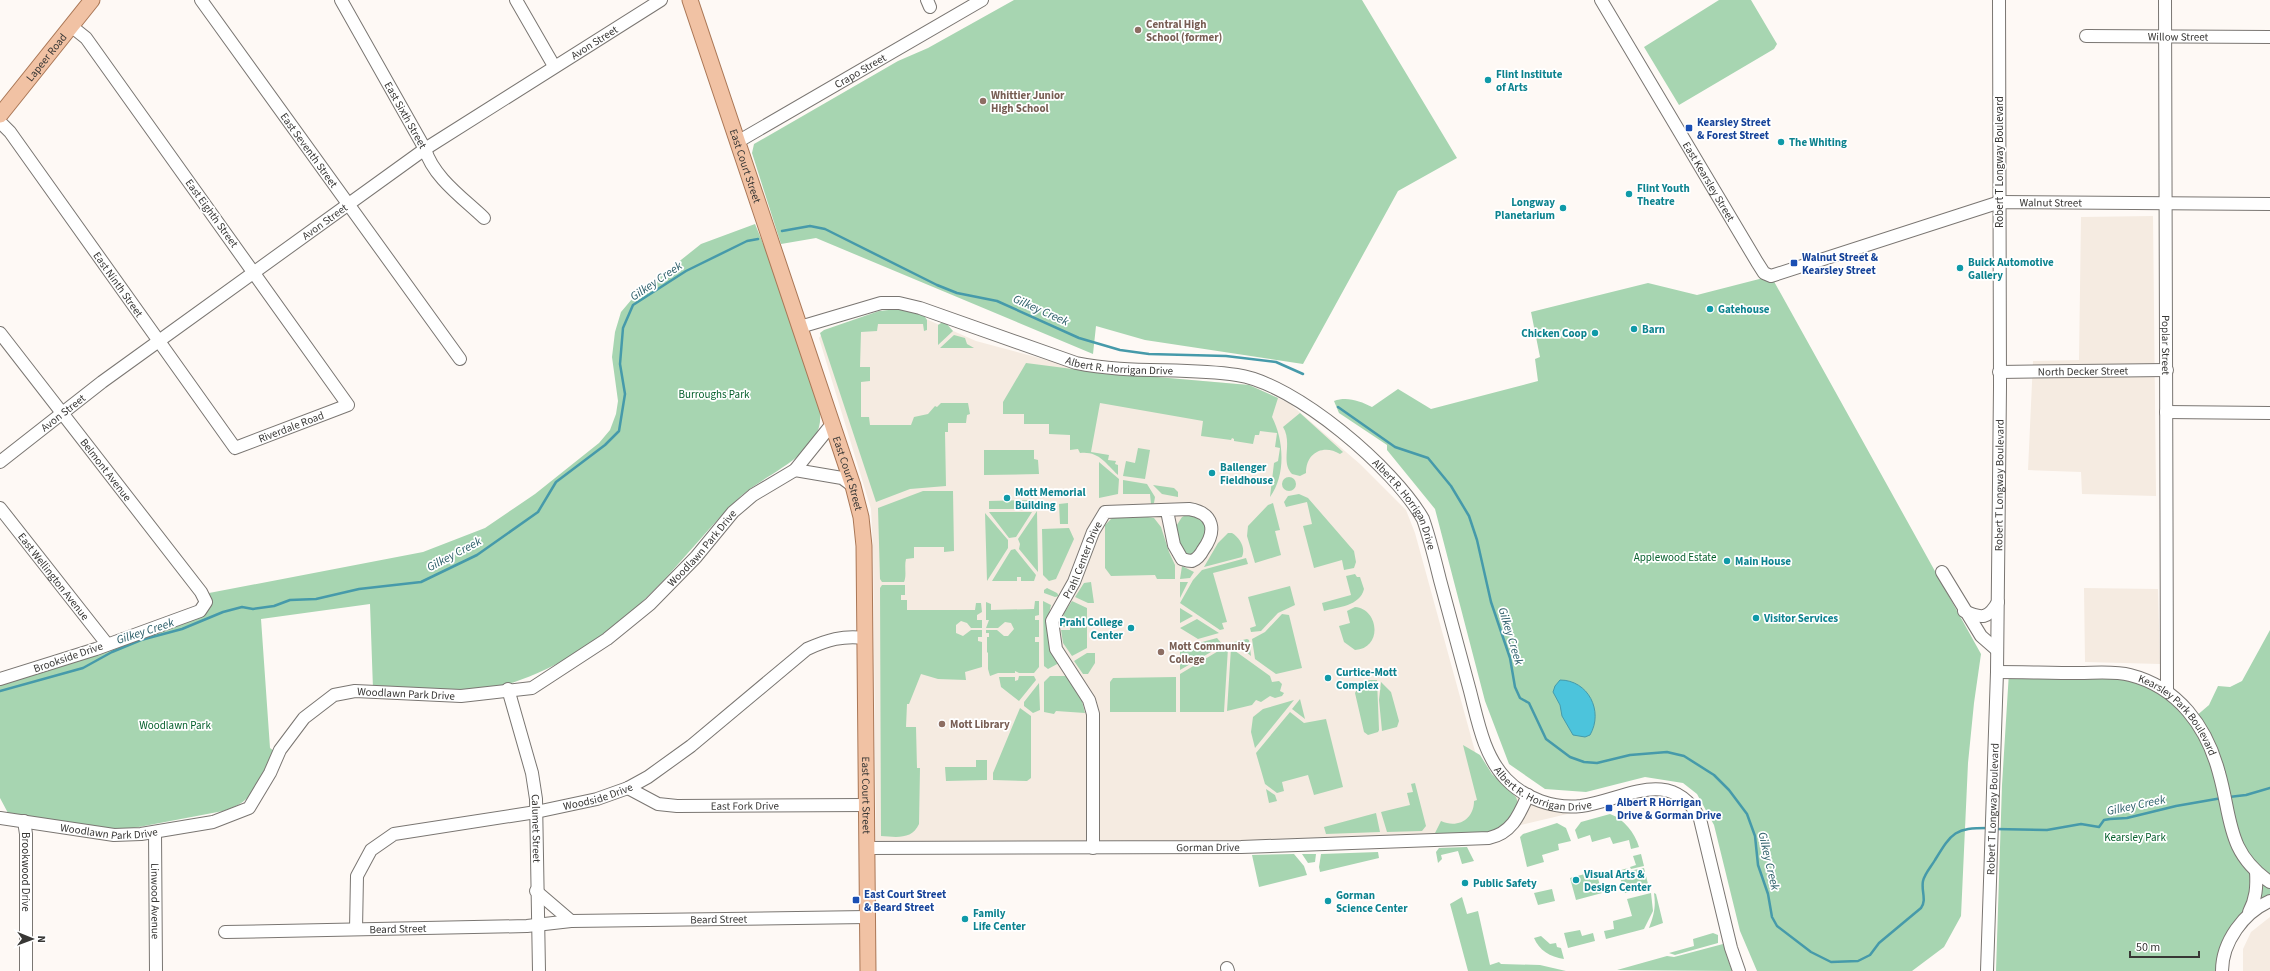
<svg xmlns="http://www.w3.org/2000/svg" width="2270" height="971" font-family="'Source Sans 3',sans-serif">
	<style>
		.built { fill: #f5ebe1 }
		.green { fill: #a7d5b1 }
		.water { fill: #4cc4dc; stroke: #469aaa }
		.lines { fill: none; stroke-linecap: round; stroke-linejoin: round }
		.stream { stroke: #469aaa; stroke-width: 2.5 }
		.minor-casing { stroke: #7a7672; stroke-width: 14 }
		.major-casing { stroke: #aa7756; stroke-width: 17 }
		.minor { stroke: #fff; stroke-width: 12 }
		.major { stroke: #f1c2a4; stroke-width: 15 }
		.education-dot { fill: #8d6e63; stroke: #fff; stroke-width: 1.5 }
		.culture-dot { fill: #0f9aa8; stroke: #fff; stroke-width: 1.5 }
		.transit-dot { fill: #1a4fb4; stroke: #fff; stroke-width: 1.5 }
		.labels { text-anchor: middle; stroke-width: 3.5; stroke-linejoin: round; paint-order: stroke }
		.education-label { font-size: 11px; font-weight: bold; fill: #785e54; stroke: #fff; text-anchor: start }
		.street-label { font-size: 11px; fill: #383735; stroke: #fff }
		.culture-label { font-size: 11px; font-weight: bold; fill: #0d838f; stroke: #fff; text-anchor: start }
		.transit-label { font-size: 11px; font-weight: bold; fill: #164399; stroke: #fff; text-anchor: start }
		.park-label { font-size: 11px; fill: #06602d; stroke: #fff }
		.water-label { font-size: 12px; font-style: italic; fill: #2c5e69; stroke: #fff }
	</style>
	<rect width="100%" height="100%" fill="#fef9f5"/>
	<path class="built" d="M2153,216L2156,496L2082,494L2081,472L2028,470L2033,361L2079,360L2081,217Z
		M917,315L976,341L1088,371L1249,385L1289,403L1360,464L1406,510L1415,533L1476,755L1488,774L1546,809L1584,810L1487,833L1293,843L876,841L873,550L871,509L819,338L824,331Z
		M2084,588L2158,589L2160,664L2085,662Z
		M2270,917V971H2243V949L2251,932Z"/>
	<path class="green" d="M1014,0H1362L1457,158L1398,191L1303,364L1145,340L1096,326L1093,354L816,238L781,244L752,153L754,144L898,61L928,48Z
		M1719,0H1751L1777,44L1774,49L1679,105L1644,47Z
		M755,224L769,258L819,407C830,452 767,472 741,496C708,527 681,564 648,596C612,632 568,663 520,680C473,698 422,690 373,689L370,604L261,619L270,748L274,751C261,779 256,802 223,811L123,830L8,813L0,798V685L209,606L211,598L209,593L423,552L485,528L535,494L599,443L610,430L616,414L618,401L612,357L615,332L621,312L632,299L701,244Z
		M1771,276L1981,654L1974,703L1968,763L1961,916L1944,947L1912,971H1757L1740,931L1714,825L1697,794L1683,783L1645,777L1586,792L1545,789L1509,764L1485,701L1435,509L1387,450V445L1339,413L1334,401C1347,396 1360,401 1372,407L1398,389L1431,409L1538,381L1535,359L1540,357L1531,312L1648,283L1697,295Z
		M898,309L923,314L927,320V330L924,331L923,324H878L877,331L861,332L860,367H870V381L861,382V417H869L870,425H911L914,417L928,414L935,406L937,407L941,403H968L970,414L967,415L966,423H948V432H945L946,486L910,489L876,502L820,333L824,330L879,311Z
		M944,321L953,331L938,345V325Z
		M954,335L965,338L967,344L974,348H940Z
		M1026,363L1088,371L1249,385L1278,398L1272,417C1284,440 1286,475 1270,497L1274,463L1278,461L1280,448L1275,447L1277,433L1260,431L1259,435H1255L1253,444L1234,441V439L1232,438L1231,440L1201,436L1203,421L1100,403L1091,452L1109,455L1108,460L1116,461L1115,464L1118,465V475C1105,463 1099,451 1080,453L1078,449L1070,450V435L1049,434V424H1024V414H1003V402Z
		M1300,413L1343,452L1340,454C1324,444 1306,452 1306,473L1300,476L1292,474C1280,462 1293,443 1283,427Z
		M1138,448L1150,450L1145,479L1123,476L1126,461L1135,463Z
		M984,450H1034V459L1038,460L1039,474L984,475Z
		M1099,462L1119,479L1118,494L1099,498Z
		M1282 484a7 7 0 1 1 14 0a7 7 0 1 1-14 0Z
		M1123,480L1147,484L1155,497L1154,503L1151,504L1150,494H1123Z
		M1153,485L1174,488L1178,492V497L1162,494Z
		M923,491H953L954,551L944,552V547H914V558L906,559C904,567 907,575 904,582H882L880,579L878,508Z
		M1299,494L1308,498L1354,551L1356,562L1354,568L1344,570L1342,560L1314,568L1303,526L1312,524L1307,502L1286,507L1284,502L1288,496Z
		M1033,500V509H989V501Z
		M1068,503V524H1060L1059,504Z
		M1273,503L1280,530L1275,531L1281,555L1255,563L1247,536L1248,526L1268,505Z
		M1037,511L1038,572L1019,549L1020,544L1018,539Z
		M989,512H1032L1016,537L1009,538Z
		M985,513L1008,540V548L987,581Z
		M1188,514L1203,519L1208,530L1197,553L1189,556L1182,552L1175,528L1182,517Z
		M1148,517L1154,518L1161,527L1169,552L1175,565V579H1157L1155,575L1111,576L1105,568V525L1112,518Z
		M1069,528L1074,539L1056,579L1049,581L1043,575L1042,529Z
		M1228,533H1232C1240,538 1246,548 1242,557L1204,567L1218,543Z
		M1015,549L1036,575L1034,581H1021V577H1017V581H992L1011,550Z
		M1246,558L1248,564L1213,573L1227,622L1222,623L1224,629L1220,630L1180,603L1193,580L1202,570Z
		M1182,566L1194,572L1190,578L1180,579Z
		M1355,574L1357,577H1360L1364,589C1360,606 1338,607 1324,611L1322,603L1351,595L1346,576Z
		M1091,582L1094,603H1088L1075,597L1084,583Z
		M1180,582H1188L1180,598Z
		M882,585H905V595H901V600H907V610H975L976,603H981L982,612L977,615V620H982V628H971L967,623L961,621L956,625V633L963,636L971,630H982V637H978V641L982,642V667L965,672L966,680L938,679L921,674L909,704H907L906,727H916L917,768H920L919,824C912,840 896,837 881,836L880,588Z
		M1290,586L1295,605L1278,613L1261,631L1251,632L1250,628L1256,626L1248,597Z
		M1047,588L1057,593L1059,596L1055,597L1044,593V590Z
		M1035,601H1039V615L1035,616V620H1039V637H1035V642H1039V667L1034,673H1019L1015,671V673H998L990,676L988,669V653L987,652V637H989V633H986V630H997L1004,636H1008L1014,629L1011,623L1005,622L998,628H986L989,620H986V602L991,604V610L1034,609Z
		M1043,601L1051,605L1049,614L1059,663L1048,669L1044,666Z
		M1072,601L1087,608V648L1072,656L1063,643L1061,630H1070V627H1061L1064,613Z
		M1355,607C1379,609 1383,648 1355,650L1344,642L1339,626L1350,623L1347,611Z
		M1180,608L1193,616L1180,623Z
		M1282,614L1289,615L1302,668L1276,674L1255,659L1252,639L1265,632Z
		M1197,619L1219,633L1198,639L1180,628Z
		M2270,630V901L2247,916L2222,971H1996L2002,785L2009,672L2129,674L2195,717L2209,705L2218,686L2230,687L2242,681Z
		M1217,638L1223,645L1180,670V648Z
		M1247,639L1249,640L1251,656L1234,642Z
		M1225,647L1228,648L1224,712H1180V674Z
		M1231,648L1270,676L1272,682L1279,681L1282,684L1280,691L1284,693L1282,696L1275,698L1270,696L1261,702L1256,700L1252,705L1227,711Z
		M1087,653H1095V663L1088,674H1083L1074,661Z
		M1019,676H1034L1036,680L1019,701L1001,687L999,677H1015V681L1018,680Z
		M1050,676H1069L1081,697L1085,713L1056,711L1054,714L1044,712V682Z
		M1176,677V712H1110V682L1113,678Z
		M1369,680H1377L1379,730L1378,732L1368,735L1364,732L1355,693L1360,684Z
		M1381,682L1391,692L1399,721L1397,727L1382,731L1379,700Z
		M1039,683L1040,710L1033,713L1024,706V702Z
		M1300,699L1305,719L1292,709Z
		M1294,700L1255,748L1251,732L1253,717L1263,709Z
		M1020,708L1031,716V778L1027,781L993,780V773Z
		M1290,712L1304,723L1326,719L1343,787L1314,795L1308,775L1282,782L1284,791L1277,793L1265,784L1256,753Z
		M1463,745L1480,755L1492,774L1516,797L1518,803L1505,827L1485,834L1434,835L1441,821C1458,829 1474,819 1474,801L1477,800Z
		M976,760H987V780L946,781L945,767H976Z
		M1415,783L1426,826L1422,831L1387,832L1381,812L1410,805L1407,793L1413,792L1411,784Z
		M1266,789L1275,795L1277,801L1269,803Z
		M1376,813L1380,832L1326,834L1324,827Z
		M1610,814C1624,819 1635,833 1639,847L1631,849L1629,840L1613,844L1610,837L1592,842L1590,835L1578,839L1575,830L1581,822Z
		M1557,823L1566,828L1571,841L1558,844L1559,850L1542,855L1544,862L1527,867L1520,837L1523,834Z
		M1467,847L1474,861L1462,864L1458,851L1441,855L1442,859L1438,863L1436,852L1439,848Z
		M1378,852L1379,858L1320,872L1319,867L1321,854Z
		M1294,854L1304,866L1307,875L1259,887L1252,855Z
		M1302,854H1316L1315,862L1308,863Z
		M1641,854L1644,866L1631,869L1630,867L1636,865L1633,856Z
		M1628,868L1629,871L1644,868L1649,888L1625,893L1618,871Z
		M1596,871L1602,893L1576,900L1570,878Z
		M1552,889L1555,901L1538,905L1534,893Z
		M1651,893L1653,911L1644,929L1606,939L1604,931L1614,929L1613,921L1632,916L1627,899Z
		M1654,893L1656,894L1663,923L1649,928C1654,915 1656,907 1654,893Z
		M1462,897L1467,914L1478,911L1490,965L1499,962L1501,964L1540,965L1566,971H1468L1450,904Z
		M1580,930L1582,936L1593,933L1595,941L1568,948L1564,933Z
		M1713,933L1718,935V943L1675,955L1669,953L1694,946L1693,939Z
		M1541,936L1550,944L1556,943L1557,947L1561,948L1564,959C1550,957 1539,950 1534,938Z
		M1723,944L1732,971L1617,970L1667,956L1674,957Z"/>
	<path class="water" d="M1560,680C1588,680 1604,711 1590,735L1585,737L1573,735L1562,716L1560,705L1553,692L1555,686Z"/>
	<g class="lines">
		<path class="stream" d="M782,231L810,226L825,229L937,285L957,293L997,301L1079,338L1120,350L1149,354L1226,356L1276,362L1303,374
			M1338,407L1395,447L1428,458L1451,486L1469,516L1477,540L1491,602L1510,658L1515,687L1520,698L1529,703L1546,739L1570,757L1584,762L1597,763L1630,755L1667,752L1684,756L1714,775L1729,790L1747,814L1755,836L1758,865L1768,894L1772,917L1777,926L1811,952L1831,962L1858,961L1870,955L1879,943L1921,908C1927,900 1921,891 1923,881C1925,873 1931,867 1935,860C1952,832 1955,828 1988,828
			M0,691L83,668L112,652L141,640L182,629L223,612L242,607L253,609L274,606L290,600L316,599L359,589L421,582L477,555L538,512L556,482L605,445L619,431L625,394L620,364L623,328L633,305L686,271L747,241L758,239
			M2229,797L2246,795L2270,788
			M1995,829L2047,830L2081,824L2099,827L2104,820L2110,819L2127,818L2176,806L2222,798"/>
		<g class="minor-casing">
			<g id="minor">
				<path id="s1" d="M201,0L460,359"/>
				<path id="s2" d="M341,0L425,149C433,177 463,198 484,218"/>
				<path d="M516,0L554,66"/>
				<path d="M927,0L930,7"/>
				<path id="s3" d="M1601,0L1757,262L1764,273L1771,276L2000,202L2270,204"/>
				<path id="s4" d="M2165,0L2167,691"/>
				<path id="s5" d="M2086,36L2270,37"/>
				<path id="s6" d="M0,122L10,132L235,448L348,405L86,38L71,26"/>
				<path id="s7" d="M739,141L982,0"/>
				<path id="s8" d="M800,327L881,303H899L920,308L1076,363C1129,374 1184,367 1237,375C1295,383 1395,469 1423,519C1430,539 1435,560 1440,580C1450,617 1460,654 1470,691C1478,722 1484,756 1506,779C1525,799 1554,809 1581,806C1624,800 1671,765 1700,819L1731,948L1739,971"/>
				<path id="s9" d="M0,333L201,592L206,602L200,611L96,649L0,679"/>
				<path id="s10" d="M1999,372L2167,370"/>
				<path d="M2166,412L2270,413"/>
				<path id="s11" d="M0,462L102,382L425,149L661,0"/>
				<path d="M795,470L842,478L853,486"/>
				<path id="s12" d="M0,508L107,644"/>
				<path d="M1942,572L1981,636L1997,650"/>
				<path d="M1964,611C1982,619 1988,619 1998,602"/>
				<path id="s13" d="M1997,672C2024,672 2052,673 2079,673C2095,673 2115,671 2130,675C2178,687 2207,727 2219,773C2232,818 2226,852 2270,882"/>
				<path id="s14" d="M508,689L532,773L536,799L539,971"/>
				<path id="s15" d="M628,788L658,804L677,806L866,805"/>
				<path id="s16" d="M0,818L114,835L141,834L213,822L249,808L270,773L280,750L304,718L334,695L355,691L461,696L532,688L607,639L650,604L696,557L733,512L753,495L795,470L832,424"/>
				<path id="s17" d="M24,821L26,834V971"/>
				<path id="s18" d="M155,832L156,971"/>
				<path id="s19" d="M866,848L1241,847L1489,838C1512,833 1519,815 1528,795"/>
				<path id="s20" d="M1093,848V714L1089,700L1056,649L1052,621L1074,582L1093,532L1105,512L1189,509C1214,513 1217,531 1203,550C1201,554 1197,559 1192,561C1189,561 1185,560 1182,559L1174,545L1167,511"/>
				<path d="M536,891L571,921"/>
				<path d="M2249,912C2256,899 2257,887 2256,871"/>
				<path id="s21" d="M356,929L357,876L371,850L394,834L536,812L597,799L628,788L648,777L691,746L807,649C827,640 843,635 865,638"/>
				<path id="s22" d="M225,932L527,926L571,921L867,917"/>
				<path d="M1227,968L1228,971"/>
				<path id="s23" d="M1987,971L1997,672L2000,387L1999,0"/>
				<path d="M2222,971C2222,942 2244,912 2270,901"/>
			</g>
		</g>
		<g class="major-casing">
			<g id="major">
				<path id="s24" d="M690,0L853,486L861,517L864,546L868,971"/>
				<path id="s25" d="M0,115L92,0"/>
			</g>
		</g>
		<use href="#minor" class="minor"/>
		<use href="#major" class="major"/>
	</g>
	<g class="education-dot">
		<circle cx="1138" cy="30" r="4"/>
		<circle cx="983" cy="101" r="4"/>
		<circle cx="1161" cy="652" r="4"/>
		<circle cx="942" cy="724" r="4"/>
	</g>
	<g class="culture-dot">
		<circle cx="1488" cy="80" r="4"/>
		<circle cx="1781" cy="142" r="4"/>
		<circle cx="1629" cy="194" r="4"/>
		<circle cx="1563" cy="208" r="4"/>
		<circle cx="1960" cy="268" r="4"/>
		<circle cx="1710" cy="309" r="4"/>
		<circle cx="1634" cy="329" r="4"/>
		<circle cx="1595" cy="333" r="4"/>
		<circle cx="1212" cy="473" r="4"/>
		<circle cx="1007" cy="498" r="4"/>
		<circle cx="1727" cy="561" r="4"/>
		<circle cx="1756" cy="618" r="4"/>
		<circle cx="1131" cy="628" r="4"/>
		<circle cx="1328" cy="678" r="4"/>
		<circle cx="1576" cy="880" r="4"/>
		<circle cx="1465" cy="883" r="4"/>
		<circle cx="1328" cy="901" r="4"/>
		<circle cx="965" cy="919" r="4"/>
	</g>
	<g class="transit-dot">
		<rect x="1685" y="124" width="8" height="8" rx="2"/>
		<rect x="1790" y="259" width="8" height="8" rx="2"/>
		<rect x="1605" y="804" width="8" height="8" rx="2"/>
		<rect x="852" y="896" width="8" height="8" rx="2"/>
	</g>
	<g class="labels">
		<g class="education-label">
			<text x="1146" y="28">Central High<tspan x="1146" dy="13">School (former)</tspan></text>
			<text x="991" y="99">Whittier Junior<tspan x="991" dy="13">High School</tspan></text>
			<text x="1169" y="650">Mott Community<tspan x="1169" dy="13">College</tspan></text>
			<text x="950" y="728">Mott Library</text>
		</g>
		<g class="street-label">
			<text dy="4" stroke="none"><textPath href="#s5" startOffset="92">Willow Street</textPath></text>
			<text dy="4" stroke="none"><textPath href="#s11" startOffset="728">Avon Street</textPath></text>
			<text dy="4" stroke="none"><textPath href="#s25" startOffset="74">Lapeer Road</textPath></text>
			<text dy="4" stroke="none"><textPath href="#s7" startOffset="140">Crapo Street</textPath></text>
			<text dy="4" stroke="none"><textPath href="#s2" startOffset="132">East Sixth Street</textPath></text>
			<text dy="4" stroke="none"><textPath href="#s1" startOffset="185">East Seventh Street</textPath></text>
			<text transform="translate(1999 162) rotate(-90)" y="4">Robert T Longway Boulevard</text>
			<text dy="4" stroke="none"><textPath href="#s24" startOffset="175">East Court Street</textPath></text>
			<text dy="4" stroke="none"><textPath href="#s3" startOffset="211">East Kearsley Street</textPath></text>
			<text dy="4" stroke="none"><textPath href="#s3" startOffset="617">Walnut Street</textPath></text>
			<text transform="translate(212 213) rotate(54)" y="4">East Eighth Street</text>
			<text dy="4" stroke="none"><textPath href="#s11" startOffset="404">Avon Street</textPath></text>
			<text dy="4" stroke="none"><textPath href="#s6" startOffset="201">East Ninth Street</textPath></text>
			<text dy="4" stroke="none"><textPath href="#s4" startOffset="345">Poplar Street</textPath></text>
			<text dy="4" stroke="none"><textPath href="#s8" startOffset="333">Albert R. Horrigan Drive</textPath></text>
			<text dy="4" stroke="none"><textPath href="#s10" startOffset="84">North Decker Street</textPath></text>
			<text dy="4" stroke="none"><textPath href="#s11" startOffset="80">Avon Street</textPath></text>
			<text dy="4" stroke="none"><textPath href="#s6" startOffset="462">Riverdale Road</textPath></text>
			<text dy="4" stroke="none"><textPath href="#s9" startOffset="173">Belmont Avenue</textPath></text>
			<text dy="4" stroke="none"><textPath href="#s24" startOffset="499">East Court Street</textPath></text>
			<text dy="4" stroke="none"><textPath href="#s23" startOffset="486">Robert T Longway Boulevard</textPath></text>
			<text dy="4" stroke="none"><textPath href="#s8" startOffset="669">Albert R. Horrigan Drive</textPath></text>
			<text dy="4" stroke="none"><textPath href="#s16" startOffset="818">Woodlawn Park Drive</textPath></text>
			<text dy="4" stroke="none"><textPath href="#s20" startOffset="306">Prahl Center Drive</textPath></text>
			<text dy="4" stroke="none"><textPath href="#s12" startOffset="87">East Wellington Avenue</textPath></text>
			<text transform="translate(68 657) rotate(-19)" y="4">Brookside Drive</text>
			<text dy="4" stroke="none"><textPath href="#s16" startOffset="470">Woodlawn Park Drive</textPath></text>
			<text dy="4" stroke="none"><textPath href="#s13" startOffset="198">Kearsley Park Boulevard</textPath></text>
			<text dy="4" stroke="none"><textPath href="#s8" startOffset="1005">Albert R. Horrigan Drive</textPath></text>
			<text dy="4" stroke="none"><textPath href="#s21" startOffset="318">Woodside Drive</textPath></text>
			<text dy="4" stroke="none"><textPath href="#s24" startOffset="823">East Court Street</textPath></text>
			<text dy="4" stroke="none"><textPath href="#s15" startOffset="121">East Fork Drive</textPath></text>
			<text dy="4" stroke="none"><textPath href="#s23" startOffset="162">Robert T Longway Boulevard</textPath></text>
			<text dy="4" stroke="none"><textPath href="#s16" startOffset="110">Woodlawn Park Drive</textPath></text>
			<text dy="4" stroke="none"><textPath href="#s14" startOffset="143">Calumet Street</textPath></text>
			<text dy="4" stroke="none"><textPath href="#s19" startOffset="342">Gorman Drive</textPath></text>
			<text dy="4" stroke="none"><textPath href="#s17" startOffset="51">Brookwood Drive</textPath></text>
			<text dy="4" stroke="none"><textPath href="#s18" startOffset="69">Linwood Avenue</textPath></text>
			<text dy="4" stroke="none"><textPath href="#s22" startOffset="494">Beard Street</textPath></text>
			<text dy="4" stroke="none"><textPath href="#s22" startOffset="173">Beard Street</textPath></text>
		</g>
		<g class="culture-label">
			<text x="1496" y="78">Flint Institute<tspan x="1496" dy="13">of Arts</tspan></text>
			<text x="1789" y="146">The Whiting</text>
			<text x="1637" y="192">Flint Youth<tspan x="1637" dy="13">Theatre</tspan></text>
			<text x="1555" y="206" text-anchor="end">Longway<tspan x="1555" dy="13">Planetarium</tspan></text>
			<text x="1968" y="266">Buick Automotive<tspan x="1968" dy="13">Gallery</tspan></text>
			<text x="1718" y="313">Gatehouse</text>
			<text x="1642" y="333">Barn</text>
			<text x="1587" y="337" text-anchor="end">Chicken Coop</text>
			<text x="1220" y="471">Ballenger<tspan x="1220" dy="13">Fieldhouse</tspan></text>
			<text x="1015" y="496">Mott Memorial<tspan x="1015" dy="13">Building</tspan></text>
			<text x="1735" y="565">Main House</text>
			<text x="1764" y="622">Visitor Services</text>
			<text x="1123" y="626" text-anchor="end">Prahl College<tspan x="1123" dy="13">Center</tspan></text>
			<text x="1336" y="676">Curtice-Mott<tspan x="1336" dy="13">Complex</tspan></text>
			<text x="1584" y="878">Visual Arts &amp;<tspan x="1584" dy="13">Design Center</tspan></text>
			<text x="1473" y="887">Public Safety</text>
			<text x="1336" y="899">Gorman<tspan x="1336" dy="13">Science Center</tspan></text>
			<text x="973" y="917">Family<tspan x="973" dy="13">Life Center</tspan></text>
		</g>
		<g class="transit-label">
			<text x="1697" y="126">Kearsley Street<tspan x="1697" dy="13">&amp; Forest Street</tspan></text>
			<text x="1802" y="261">Walnut Street &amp;<tspan x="1802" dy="13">Kearsley Street</tspan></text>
			<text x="1617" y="806">Albert R Horrigan<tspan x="1617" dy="13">Drive &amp; Gorman Drive</tspan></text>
			<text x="864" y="898">East Court Street<tspan x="864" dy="13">&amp; Beard Street</tspan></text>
		</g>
		<g class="park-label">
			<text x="714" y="398">Burroughs Park</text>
			<text x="1675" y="561">Applewood Estate</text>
			<text x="175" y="729">Woodlawn Park</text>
			<text x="2135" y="841">Kearsley Park</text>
		</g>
		<g class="water-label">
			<text transform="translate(656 281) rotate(-34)" y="4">Gilkey Creek</text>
			<text transform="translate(1041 310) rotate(24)" y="4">Gilkey Creek</text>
			<text transform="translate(454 554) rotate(-28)" y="4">Gilkey Creek</text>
			<text transform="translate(145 631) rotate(-18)" y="4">Gilkey Creek</text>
			<text transform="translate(1511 636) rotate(73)" y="4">Gilkey Creek</text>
			<text transform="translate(2136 805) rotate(-12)" y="4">Gilkey Creek</text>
			<text transform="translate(1769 861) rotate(77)" y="4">Gilkey Creek</text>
		</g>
	</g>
	<g transform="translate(32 939) rotate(91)" stroke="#ffffff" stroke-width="3" paint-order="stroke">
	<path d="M0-3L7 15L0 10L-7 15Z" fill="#383735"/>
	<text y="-6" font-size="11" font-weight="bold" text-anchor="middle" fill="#383735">N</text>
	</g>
	<path d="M2130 951v6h69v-6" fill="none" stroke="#383735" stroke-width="2"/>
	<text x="2136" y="951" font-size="12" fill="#383735" stroke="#ffffff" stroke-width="3" paint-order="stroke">50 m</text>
</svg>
